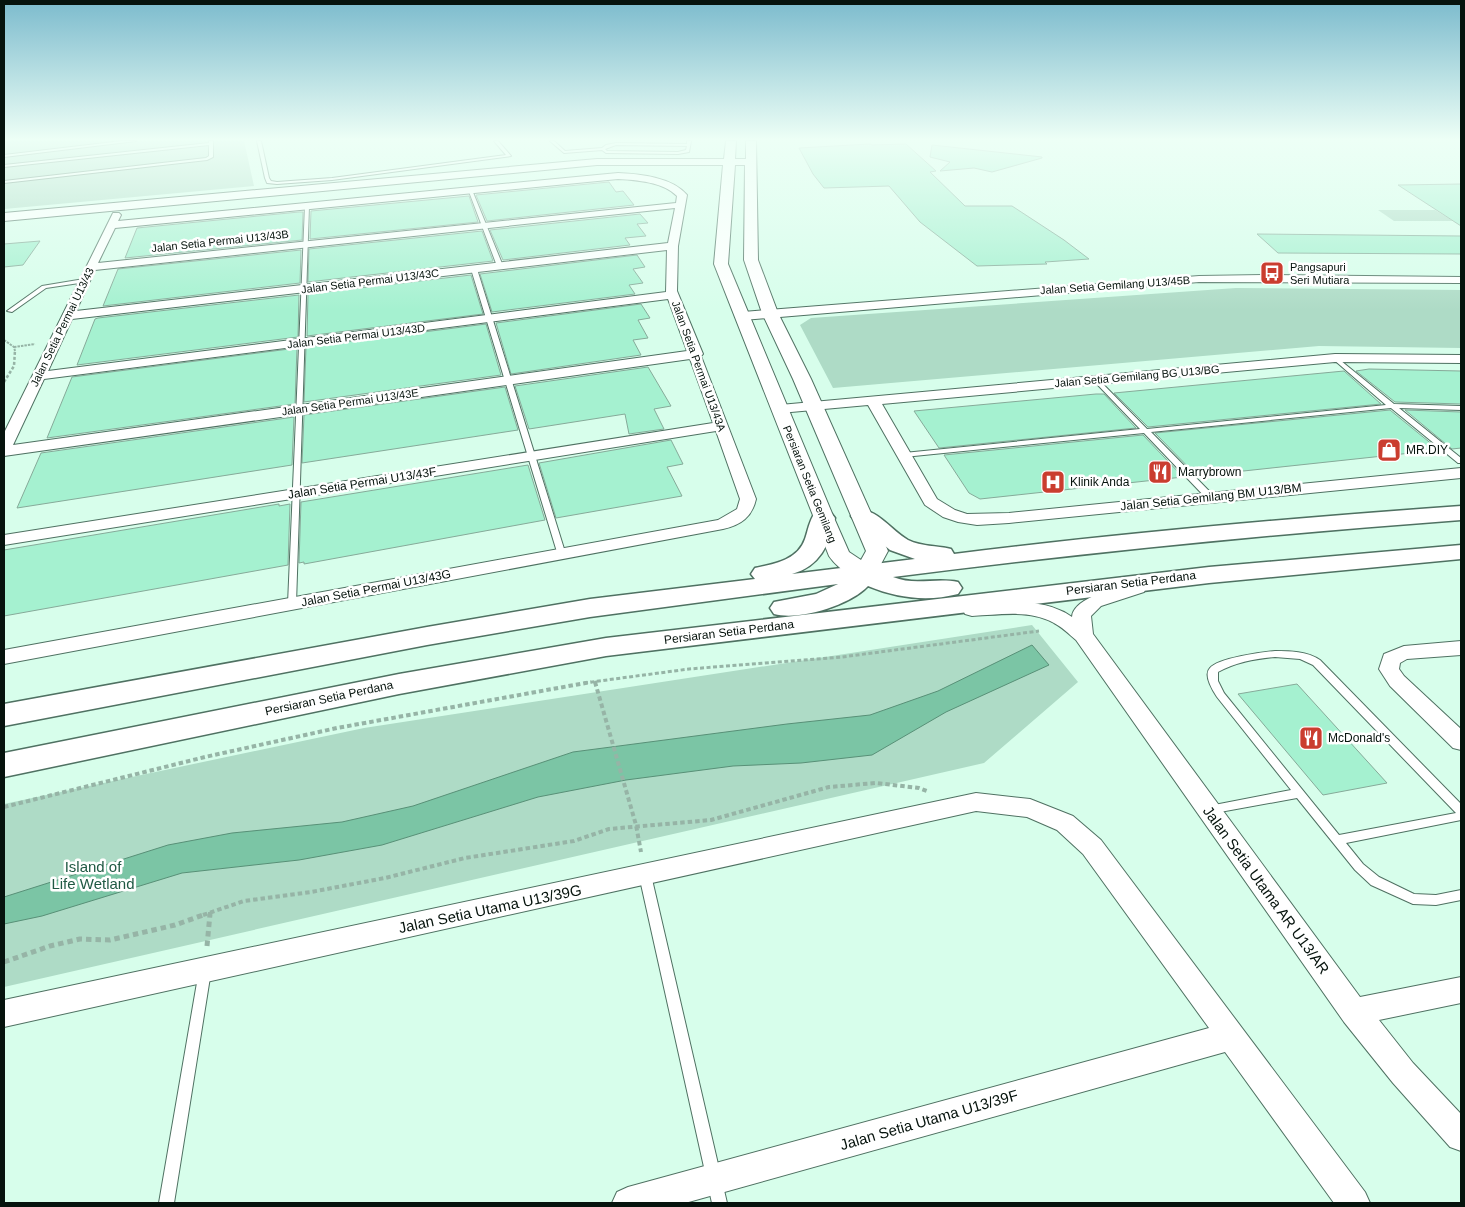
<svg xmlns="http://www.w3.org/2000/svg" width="1465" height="1207" font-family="Arial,sans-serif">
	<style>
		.green { fill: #aedbc6 }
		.water { fill: #7bc5a5; stroke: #589077 }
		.building { fill: #a5f1d0; stroke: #86aa99 }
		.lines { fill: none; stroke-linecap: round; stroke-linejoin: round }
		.service-casing { stroke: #4f7162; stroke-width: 2 }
		.minor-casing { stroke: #4f7162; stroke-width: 2 }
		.tertiary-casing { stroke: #4f7162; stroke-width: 2 }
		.secondary-casing { stroke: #4f7162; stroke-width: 3 }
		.path-far4 { stroke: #96b4a6; stroke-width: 2; stroke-dasharray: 2.5 1; stroke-linecap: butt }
		.path-far3 { stroke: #96b4a6; stroke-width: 2.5; stroke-dasharray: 3 2; stroke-linecap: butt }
		.path-far2 { stroke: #96b4a6; stroke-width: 3; stroke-dasharray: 4 2.5; stroke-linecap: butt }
		.path-far1 { stroke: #96b4a6; stroke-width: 4; stroke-dasharray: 4.5 3; stroke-linecap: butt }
		.path { stroke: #96b4a6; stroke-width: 5; stroke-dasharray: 5.5 4; stroke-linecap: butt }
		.service { fill: #fff; fill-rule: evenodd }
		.minor { fill: #fff; fill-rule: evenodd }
		.tertiary { fill: #fff; fill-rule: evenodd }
		.secondary { fill: #fff; fill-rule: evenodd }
		.labels { text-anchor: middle; stroke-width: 5; stroke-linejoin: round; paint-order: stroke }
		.far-street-label { font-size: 11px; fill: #06130d; stroke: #fff }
		.far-poi-label { font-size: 11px; fill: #06130d; stroke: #fff; text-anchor: start }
		.poi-label { font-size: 12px; fill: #06130d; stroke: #fff; text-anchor: start }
		.street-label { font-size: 12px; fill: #06130d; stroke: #fff }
		.near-park-label { font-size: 15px; fill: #1f5943; stroke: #fff }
		.near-street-label { font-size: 15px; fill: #06130d; stroke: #fff }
	</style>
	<rect width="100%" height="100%" fill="#d7feeb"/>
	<path class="green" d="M4,141H244L254,186L4,209Z
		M1378,210H1435L1453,221H1394Z
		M1236,288L1461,290V348L1319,346L833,388L800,325L811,318Z
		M1032,625L1078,682L984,763L4,987V804L364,728Z"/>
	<path class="water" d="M1032,645L1049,665L946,712L872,755L801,763L733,766L626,780L538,797L382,845L299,860L182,873L42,916L4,924V897L168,845L232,833L342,822L413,806L573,752L787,724L870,715L938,691Z"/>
	<path class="building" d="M870,144L872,145L906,144L936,171L930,172L965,206H1012L1064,240L1089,259L1045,262L1047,264L977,266L920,222L889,186L824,188L813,174L799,148Z
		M932,145L1042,157V158L992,172L974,168L940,171L950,162L930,157Z
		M609,182L616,192L623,191L634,205L487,221L476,195Z
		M1461,184V226L1398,185Z
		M469,196L478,222L310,239L311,211Z
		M299,212H303L302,240L125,258L137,228Z
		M640,214L648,223L637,224L646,236L625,238L630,245L503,260L490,230Z
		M482,231L493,261L308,282L309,249Z
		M1257,234L1461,236V254L1278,253Z
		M40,241L23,265L4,267V244Z
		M301,250L300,283L103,306L118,269Z
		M637,255L645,267L633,269L643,283L629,285L635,294L492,312L480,274Z
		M471,275L483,314L307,336L308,294Z
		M299,295L298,337L77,365L95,319L98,318Z
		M641,304L650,318L638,320L648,338L633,340L641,355L511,374L496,323Z
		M486,324L501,375L304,402L306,347Z
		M297,348L295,404L47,438L72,377Z
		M648,367L671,406L654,409L664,429L629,434L625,414L529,429L515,386Z
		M1369,369L1461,371V404L1395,402L1356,371Z
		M1344,371L1381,404L1148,427L1114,393Z
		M505,387L518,430L302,463L304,415Z
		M1096,394H1104L1136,428L939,448L914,411Z
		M1390,410L1439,450L1197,476L1155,433Z
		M1405,410L1461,412V448L1452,449Z
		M294,417L292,465L17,508L41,453Z
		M1143,435L1183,477L980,499L969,493L944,455Z
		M671,440L683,464L667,467L682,496L556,518L539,463Z
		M528,465L545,520L304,564V562L299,563L301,502Z
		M279,504V506L290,504L288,565L4,616V550Z
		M1297,684L1387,783L1323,795L1238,694Z"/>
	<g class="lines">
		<g class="service-casing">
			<path id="service" d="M122,141H136L4,157V155Z
				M209,141H213V157L207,160L4,183V181L206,158L209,156V145L4,167V165L209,143Z
				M257,141H261L269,178L271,181L277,182L332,178L506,155L494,141H498L511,156L332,180L277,184L267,183L265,178Z
				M550,141H554L565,151L602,148L606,145L616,143L687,144V141H691L689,152L678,154L606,153L602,150L564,153ZM616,145L687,146L686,150L678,152L607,151L605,149Z
				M468,189L472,190L503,266L502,267L497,266Z
				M307,205L309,206L296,604L292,607L288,604L305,206Z
				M474,267L477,269L565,552L564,554H558L557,552L471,269Z
				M84,279L87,281L86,282L46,288L12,312L7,311L42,286Z
				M1335,356L1394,404L1461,406V410L1399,408L1461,458V463H1458L1391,408L1151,432L1213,495L1214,497L1210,499H1207L1144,433L904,457L900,455L904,453L1140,429L1094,381V379H1098L1147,429L1386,405L1333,359L1332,358Z
				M1275,651C1290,651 1307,651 1320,660L1461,804V820L1346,843L1363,864L1379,877L1414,894L1436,895L1461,890V900L1436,905L1413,904L1371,885L1355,870L1297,798L1209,814L1205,813L1204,810L1205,807L1209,806L1291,790L1217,697C1213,691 1203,675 1210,668C1218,658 1262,652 1275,651ZM1275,657L1300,659L1313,665L1456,813L1339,835L1224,693L1218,681V672C1236,662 1255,659 1275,657Z
				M645,870L649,871L651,875L727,1203H712L639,875L641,871Z
				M205,965L209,967L211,971L174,1203H159L199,971L201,967Z"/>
		</g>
		<g class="minor-casing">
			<path id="minor" d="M618,173C640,174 672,177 687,195L678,246L677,291L703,354L701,356L756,499C752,517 741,525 723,529L4,664V650L718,520L737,509L740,499L716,431L4,545V535L713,423L690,359L4,456V433L113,213H119L121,215L118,221ZM618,179C637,180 663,182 677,196L676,203L98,263L115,228ZM675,208L668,243L76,311L95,270ZM667,250L666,292L48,371L72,319ZM668,299L687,351L13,445L44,379Z
				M1262,275L1461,277V283L1199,282L743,320L737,316L743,312L1199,276Z
				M1335,354L1461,355V363L1335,362L882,404L937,499L955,510L967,514L1009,513L1461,468V478L1009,523L977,525L958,522L943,517L925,505L868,405L780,413L775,412L773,409L775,406L780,405Z
				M1137,582L1144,584L1146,588L1144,592L1101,606L1091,616L1093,634L1360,997L1461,977V1003L1379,1020L1413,1063L1461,1114V1151L1450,1147L1393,1083L1344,1022L1076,640C1069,634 1062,627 1054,623C1030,609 998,615 972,616L965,614L963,610L965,606L972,604C1004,602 1044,597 1072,617C1073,597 1120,587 1137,582Z
				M1461,641V655L1407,659L1400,663L1399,669L1404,676L1461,729V750L1453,748L1390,686L1379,669L1384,654L1404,646Z
				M976,793L1030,799L1073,816L1101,840L1365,1192L1370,1203H1334L1225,1052L685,1203H612L617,1192L628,1187L1209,1028L1083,854L1057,830L1027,817L976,811L4,1027V1000Z"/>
		</g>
		<g class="tertiary-casing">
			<path id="tertiary" d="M726,141H736L735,159H746V141H756L758,260L778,313L811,379L888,551L873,579C857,583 838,569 829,556L714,264L723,165H597L4,221V213L597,159H724ZM735,165H745L744,260L762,313L793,379L866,551L861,560L849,552L834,518L728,264Z"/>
		</g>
		<g class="secondary-casing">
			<path id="secondary" d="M1461,506V520C1271,534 1082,553 893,577C915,586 937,577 958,582L962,588L958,594C927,602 897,598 868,586C850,605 800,621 774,614L770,608L774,602L816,594L838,584L590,617L427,645L4,726V704L427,627L590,599L755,579L751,574L755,568C774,564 798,560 805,539C808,531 809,521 815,513L823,511L831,513L835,518C829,545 820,566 792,574L915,559L890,550L855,521L851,516L855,511C876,506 890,530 908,540C922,547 936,545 951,549L954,554C1123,533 1292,518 1461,506Z
				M1461,545V559L1209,583L606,656L399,694L4,777V753L399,674L606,638L1209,567Z"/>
		</g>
		<path class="path-far4" d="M4,340L14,347L15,351
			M14,347L35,344"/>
		<path class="path-far3" d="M4,382L14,366L15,350"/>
		<path class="path-far2" d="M595,681L596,683
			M584,683L689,669L842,657L1039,631"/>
		<path class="path-far1" d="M595,682L636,825L641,852
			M4,807L205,757L337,728L591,682
			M203,915L244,901L311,892L385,878L465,858L574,841L609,829L711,820L829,787L876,783L919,788L927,791
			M210,915V912"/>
		<path class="path" d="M207,946L210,914
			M4,962L50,946L80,939L110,940L175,925L206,914"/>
		<use href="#service" class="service"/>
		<use href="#minor" class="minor"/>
		<use href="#tertiary" class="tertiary"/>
		<use href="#secondary" class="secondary"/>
	</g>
	<linearGradient id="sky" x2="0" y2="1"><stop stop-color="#7cbbcd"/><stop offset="0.45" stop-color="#edfff6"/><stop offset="1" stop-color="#edfff6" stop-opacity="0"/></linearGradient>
	<rect width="1465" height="310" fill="url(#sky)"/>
	<defs>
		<g id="bus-square" transform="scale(1.25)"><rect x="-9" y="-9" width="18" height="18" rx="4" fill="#ca3d2f" stroke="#fff"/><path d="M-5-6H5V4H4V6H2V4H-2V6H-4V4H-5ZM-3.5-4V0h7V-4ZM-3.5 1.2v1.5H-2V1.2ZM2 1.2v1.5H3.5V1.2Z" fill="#fff"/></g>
		<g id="shop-square" transform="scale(1.25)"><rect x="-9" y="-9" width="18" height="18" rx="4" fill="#ca3d2f" stroke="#fff"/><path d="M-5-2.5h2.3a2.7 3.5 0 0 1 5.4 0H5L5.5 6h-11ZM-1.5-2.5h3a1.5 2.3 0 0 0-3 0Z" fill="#fff"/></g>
		<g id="restaurant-square" transform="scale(1.25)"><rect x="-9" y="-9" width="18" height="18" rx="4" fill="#ca3d2f" stroke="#fff"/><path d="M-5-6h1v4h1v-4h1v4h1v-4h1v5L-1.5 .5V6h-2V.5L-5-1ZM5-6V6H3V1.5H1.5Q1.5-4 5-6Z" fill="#fff"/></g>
		<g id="hospital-square" transform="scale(1.25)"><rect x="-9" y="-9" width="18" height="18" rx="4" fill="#ca3d2f" stroke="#fff"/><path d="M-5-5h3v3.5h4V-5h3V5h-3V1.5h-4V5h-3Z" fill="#fff"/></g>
	</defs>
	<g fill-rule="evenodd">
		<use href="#bus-square" x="1272" y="273"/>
		<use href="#shop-square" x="1389" y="450"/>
		<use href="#restaurant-square" x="1160" y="472"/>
		<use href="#hospital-square" x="1053" y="482"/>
		<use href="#restaurant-square" x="1311" y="738"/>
	</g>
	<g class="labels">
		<g class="far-street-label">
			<text transform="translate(220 241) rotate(-6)" y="4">Jalan Setia Permai U13/43B</text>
			<text transform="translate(370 281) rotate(-7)" y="4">Jalan Setia Permai U13/43C</text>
			<text transform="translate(1115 285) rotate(-4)" y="4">Jalan Setia Gemilang U13/45B</text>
			<text transform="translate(62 327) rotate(-64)" y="4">Jalan Setia Permai U13/43</text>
			<text transform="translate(356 336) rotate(-7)" y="4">Jalan Setia Permai U13/43D</text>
			<text transform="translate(699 366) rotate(70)" y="4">Jalan Setia Permai U13/43A</text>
			<text transform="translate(1137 376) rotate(-5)" y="4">Jalan Setia Gemilang BG U13/BG</text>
			<text transform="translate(350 402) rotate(-8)" y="4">Jalan Setia Permai U13/43E</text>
			<text transform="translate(810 484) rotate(68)" y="4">Persiaran Setia Gemilang</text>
		</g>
		<g class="far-poi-label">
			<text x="1290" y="271">Pangsapuri<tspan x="1290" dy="13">Seri Mutiara</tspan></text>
		</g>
		<g class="poi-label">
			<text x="1406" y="454">MR.DIY</text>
			<text x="1178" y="476">Marrybrown</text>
			<text x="1070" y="486">Klinik Anda</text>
			<text x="1328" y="742">McDonald's</text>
		</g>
		<g class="street-label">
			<text transform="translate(362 483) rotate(-9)" y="4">Jalan Setia Permai U13/43F</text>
			<text transform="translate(1211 497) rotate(-6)" y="4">Jalan Setia Gemilang BM U13/BM</text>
			<text transform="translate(1131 583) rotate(-7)" y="4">Persiaran Setia Perdana</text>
			<text transform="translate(376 588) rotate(-11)" y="4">Jalan Setia Permai U13/43G</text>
			<text transform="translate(729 632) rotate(-7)" y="4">Persiaran Setia Perdana</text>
			<text transform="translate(329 698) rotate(-12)" y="4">Persiaran Setia Perdana</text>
		</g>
		<g class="near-park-label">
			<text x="93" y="872">Island of<tspan x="93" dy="17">Life Wetland</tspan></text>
		</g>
		<g class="near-street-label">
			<text transform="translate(1266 890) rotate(54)" y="5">Jalan Setia Utama AR U13/AR</text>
			<text transform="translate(490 909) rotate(-12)" y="5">Jalan Setia Utama U13/39G</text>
			<text transform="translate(929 1120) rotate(-16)" y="5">Jalan Setia Utama U13/39F</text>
		</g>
	</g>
	<rect width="1465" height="1207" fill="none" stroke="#06130d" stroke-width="10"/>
</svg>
